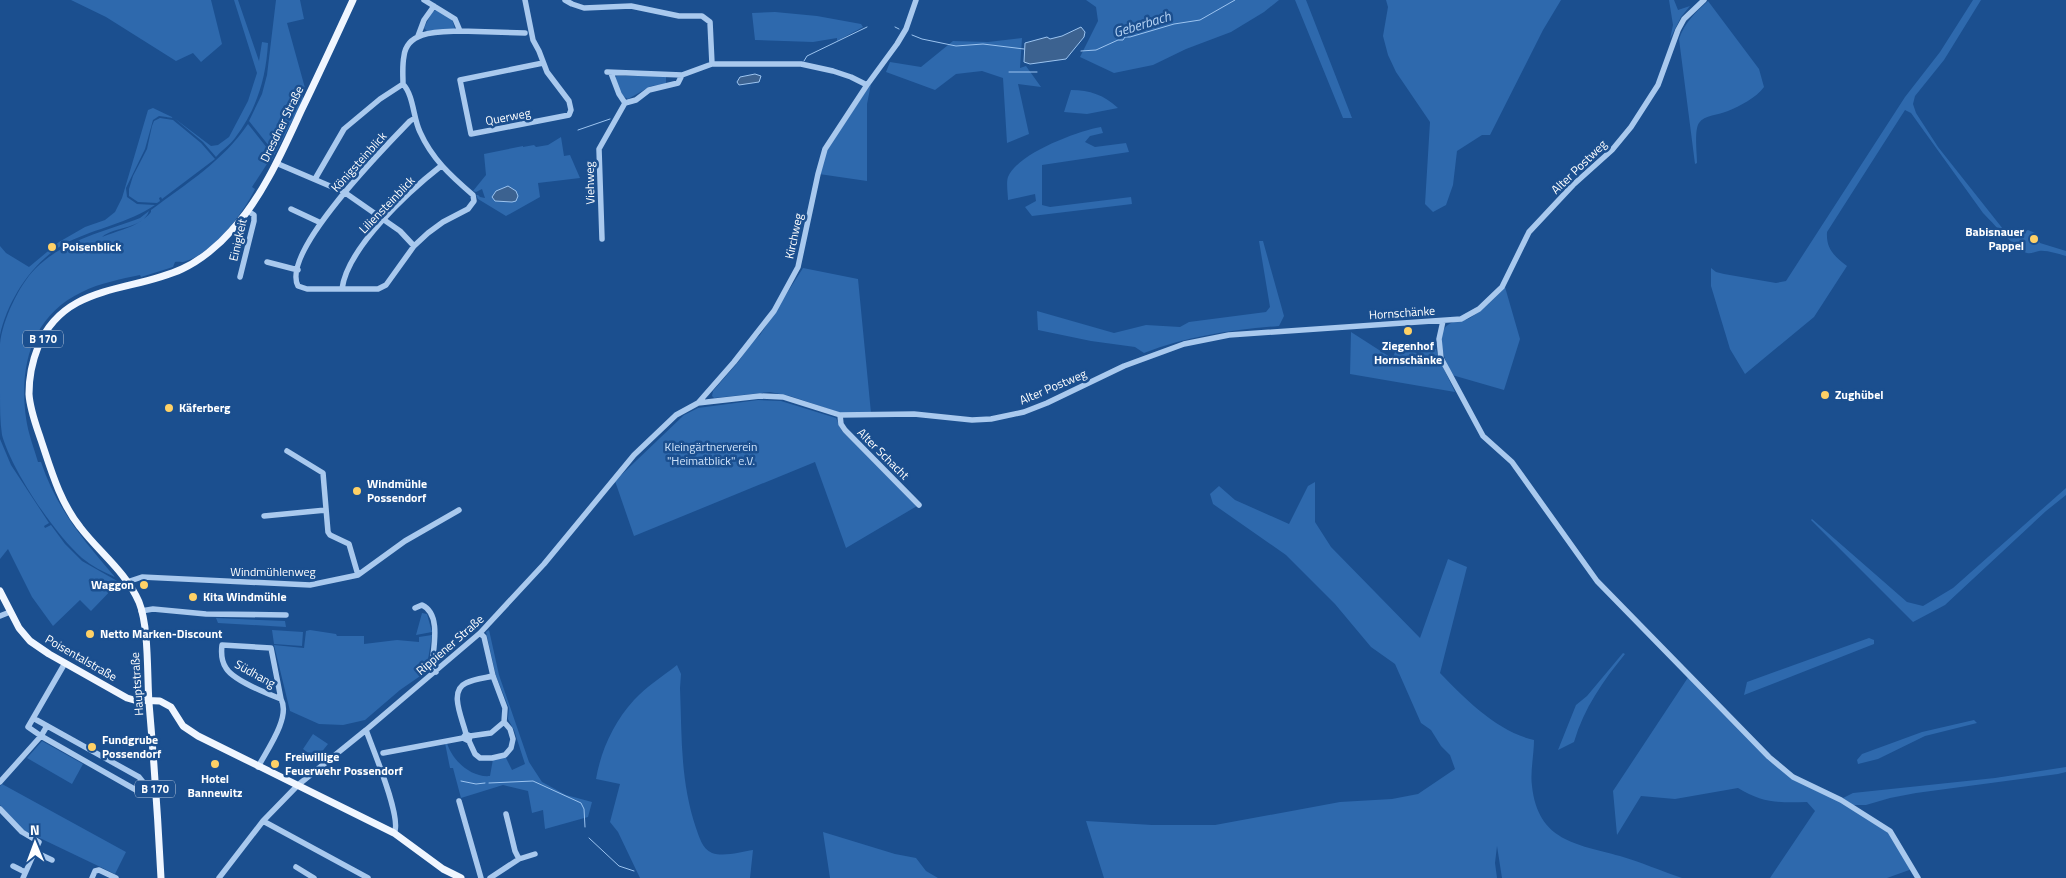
<svg xmlns="http://www.w3.org/2000/svg" width="2066" height="878" font-family="'Titillium Web',sans-serif">
	<style>
		.green { fill: #2e69ad }
		.water { fill: #3c6290; stroke: #9cc4f0 }
		.lines { fill: none; stroke-linecap: round; stroke-linejoin: round }
		.stream { stroke: #9cc4f0; stroke-width: 1 }
		.minor { stroke: #a9c9ee; stroke-width: 5.5 }
		.major { stroke: #f0f6ff; stroke-width: 7 }
		.poi-dot { fill: #ffd166; stroke: #1b4f8f; stroke-width: 2 }
		.labels { text-anchor: middle; stroke-width: 5; stroke-linejoin: round; paint-order: stroke }
		.shield { fill: #1b4f8f; stroke: #bbcadd; stroke-width: 1 }
		.shield-label { font-size: 11px; font-weight: bold; fill: #fff }
		.street-label { font-size: 12px; fill: #fff; stroke: #1b4f8f }
		.poi-label { font-size: 12px; font-weight: bold; fill: #fff; stroke: #1b4f8f; text-anchor: start }
		.park-label { font-size: 12px; fill: #cfe3fa; stroke: #1b4f8f }
		.water-label { font-size: 14px; font-style: italic; fill: #b5d3f5; stroke: #1b4f8f }
	</style>
	<rect width="100%" height="100%" fill="#1b4f8f"/>
	<path class="green" d="M71,0H211L222,44L201,62L193,53L176,61L106,17Z
		M234,0H238L259,61L262,42L268,43C266,78 257,109 235,138C230,145 222,150 216,157L203,142L174,118L159,116L153,120L145,149L126,188L127,197L137,204L155,205C128,223 97,228 68,242C34,259 8,299 0,335V246L6,253L29,267L59,242L85,227L105,220L115,212L122,198L148,110L153,108L174,118L211,146L218,145L229,137L248,101L257,73Z
		M276,0H300L304,19L287,23L305,88L297,93L298,96L302,95L304,99L269,165L273,151L249,121L262,94L267,75Z
		M1086,0H1279L1264,12L1231,32L1186,49L1153,65L1114,73L1080,57L1098,21L1096,7Z
		M1295,0H1306L1352,118H1343Z
		M1386,0H1561L1543,30L1490,135H1482L1457,151L1453,185L1446,205L1433,212L1425,204L1430,122L1396,72L1388,55L1383,36L1388,7Z
		M1669,0H1674L1678,10L1690,6L1681,17L1670,39L1673,25Z
		M1973,0H1981L1944,60L1915,96L1913,104L1916,113L1938,147L2003,229L2015,237L2028,230L2035,233L2040,243L2066,251V256C2058,254 2047,250 2039,251C2034,252 2031,254 2027,253C2018,251 1991,221 1983,213L1911,113L1905,110L1827,232C1826,249 1834,256 1847,266L1814,317L1745,374L1730,349L1711,286V268L1716,272L1724,274L1776,283L1786,281L1905,97L1940,52Z
		M1708,1L1759,69L1764,87C1756,98 1740,106 1728,111C1719,115 1704,115 1699,123C1694,130 1697,154 1697,163L1695,164L1679,39C1685,22 1695,13 1708,1Z
		M436,10L452,19L455,29L427,31L424,28L432,12Z
		M775,12L817,16L861,24L863,27L837,41V38L813,42L755,40L752,13Z
		M1022,38L1020,68L1026,66L1041,87L1018,84L1029,134L1007,143L1003,78L982,71L956,74L935,90L886,72L890,62L921,67L953,41L988,42Z
		M617,76H666V84L651,86L628,99C620,96 618,85 615,77Z
		M871,84L867,104V181L819,174L827,149Z
		M1071,90C1090,90 1104,95 1118,108L1087,114L1064,112Z
		M160,118L173,120L201,143L215,159L162,199L161,197L159,198L160,201L157,203L138,202L129,196V189L133,176L147,149L152,126L154,121Z
		M248,124L271,153L267,164L252,187L255,189C243,214 213,253 186,261C182,263 179,261 175,262L173,267L141,277L140,275C121,279 100,283 82,292C31,316 19,367 26,418C28,433 34,448 38,462H41C56,508 84,541 115,577C103,572 92,566 82,558C54,533 12,471 2,435C0,422 0,407 0,393C0,377 0,360 0,344C2,321 19,285 35,269C64,240 103,232 140,218L149,211C143,229 115,226 102,237C119,230 139,227 151,212V210C186,184 223,161 248,124Z
		M1101,127L1103,133L1090,136L1085,142L1095,147L1126,143L1129,152L1042,165V205L1050,207L1131,197L1132,204L1032,216L1025,207L1036,201L1035,194L1008,200C1008,194 1006,183 1008,177C1017,154 1077,131 1101,127Z
		M561,137L564,156L570,155L580,178L538,183L540,197L506,216L478,199L476,195H478L480,197L485,198L482,189L476,192L473,191L486,175L484,154L523,146V147L534,145L536,147L548,145Z
		M1259,241H1263L1284,316L1279,326C1232,330 1188,336 1144,353L1135,347L1091,341L1038,330L1037,311L1114,333L1146,325L1180,327L1189,322L1266,312L1270,307Z
		M803,268L858,279L871,413H841L790,396L770,392L714,398L712,396L713,391L739,361L751,343L760,335Z
		M1505,287L1520,339L1504,390L1452,375C1446,363 1432,332 1451,323C1457,320 1464,321 1470,318C1483,310 1494,299 1505,287Z
		M1351,332L1390,357L1394,355L1396,348L1418,353L1436,349L1439,359L1455,392L1350,374Z
		M758,400L781,401L836,418L842,431L917,506L846,548L815,462L634,536L615,481L684,415L698,408Z
		M0,439L11,465L49,523L44,526L45,528L51,525L65,544L82,561L119,582L91,611L80,600L53,626L32,597L8,549L0,559Z
		M1315,482V522L1331,547L1420,638L1448,559L1467,567L1440,673C1465,699 1498,732 1534,740C1534,755 1530,772 1532,786C1538,841 1576,844 1620,856C1641,862 1661,871 1682,878H1502L1497,846L1495,863L1497,878H1104L1086,821L1152,825H1215L1340,802L1392,799L1418,794L1455,769L1450,755L1441,746L1431,730L1421,723L1395,664L1371,647L1335,604L1286,555L1213,504L1210,494L1219,486L1235,500L1289,524L1308,486Z
		M2066,488V495L2046,511L1945,605L1913,622L1811,520L1812,519L1907,602L1923,606L1953,588Z
		M422,613L427,614L432,632L416,635Z
		M216,618L285,621L286,627L218,623Z
		M272,630L303,632L302,646L274,644Z
		M310,630L336,634L337,636H364V644L397,640L419,642V637L432,635L426,672L400,690L365,720L343,725L319,724L290,711L274,645L304,648L306,631Z
		M489,630L499,675L529,762L542,782L566,795L592,802L588,817L545,829L543,810L532,813L528,791L503,785L461,798L453,768H450L445,743H447C452,760 471,778 490,776L493,759L505,756L512,770L525,764L514,730L508,719L509,708L496,676L486,632Z
		M1869,638L1874,640V644L1744,695L1747,682Z
		M1623,653L1625,654C1603,681 1584,708 1574,742L1558,750L1576,705L1587,696Z
		M677,665L681,674L680,688C682,737 680,780 696,828C699,836 702,849 712,853C724,857 741,852 753,850L750,878H640L618,832L610,822L620,784L596,779C601,750 614,722 634,700C646,687 663,676 677,665Z
		M1689,676L1769,757L1793,777L1841,800L1890,831L1912,869L1887,878H1770L1815,811L1807,802C1779,803 1762,803 1738,788L1675,799L1641,796L1617,835L1613,791Z
		M1974,720L1977,723L1925,736L1878,759L1858,764L1857,760L1862,754L1922,732Z
		M313,734L328,744L316,759L303,749Z
		M42,741L83,764L72,784L27,758Z
		M2066,767V772L2058,774L1916,793L1890,798L1866,805H1853L1843,798L1853,793L1995,778Z
		M2,784L126,852L115,874L23,830L0,805V786Z
		M823,832L895,854L916,858L926,871L938,878H830Z"/>
	<path class="water" d="M1081,27L1085,32L1084,37L1066,59L1030,64L1024,62L1025,43L1047,37L1050,39L1062,36Z
		M755,74L761,76L759,82L739,85L737,82L740,77Z
		M508,186L516,191L518,196L516,201L512,202L495,201L492,197L496,191Z"/>
	<g class="lines">
		<path class="stream" d="M895,27L899,29
			M912,35L922,39L956,46L983,44L1024,49
			M1081,51L1096,50L1118,40H1123L1125,37H1130L1174,24L1200,20L1235,0
			M804,61L807,56L867,27
			M1009,72H1037
			M578,130L610,119
			M461,781L476,784L485,783
			M489,783L533,781L581,803L584,809L585,827
			M589,838L619,866L634,871"/>
		<path class="minor" d="M424,0L455,19L460,31L525,33
			M525,0L533,40L539,51L547,72L569,101L571,110L569,115L471,134L460,80L543,63
			M565,0L572,4L584,8L631,6L679,16H702L710,22L712,64
			M418,36L424,20L434,6
			M607,72L682,75L712,64H801L833,71L851,77L867,85
			M611,73L619,94L625,103
			M625,103L636,100L649,90L678,83L682,75
			M415,118L410,121C386,146 280,252 298,286L307,289H378L386,285L414,246L428,233L443,222L468,209L474,201L473,195C451,176 432,159 420,132C413,118 414,96 403,84C403,75 402,66 404,56C407,30 440,32 460,31
			M276,163L344,192L400,231L414,246
			M315,179L344,129L380,99L403,84
			M291,209L321,223
			M602,239L599,149L625,103
			M267,262L298,270
			M240,277L254,221V215L248,211
			M342,289C347,248 409,191 441,166
			M1443,321L1439,339L1441,358L1483,436L1512,462L1597,581L1769,757L1793,777L1841,800L1890,831L1918,878
			M698,403L734,362L774,311L798,267L818,174L825,149L867,85L897,44L906,29L916,0
			M840,415L841,424L845,430L919,505
			M287,451L323,473L328,532L330,535L349,544L358,575
			M264,516L326,510
			M127,582L142,577L310,585L358,575L405,541L459,510
			M415,608L422,605C442,614 433,649 432,666L436,672
			M141,611L153,609L206,614L286,615
			M0,616L10,612
			M33,718L139,777L143,782L140,790H136L41,736L47,726
			M366,730C372,747 403,820 394,833
			M466,734L463,738L469,741L470,736L466,734C463,720 448,691 466,683C474,679 484,678 493,676
			M470,736L491,733L504,722
			M469,741L475,754L480,758H492L505,755L511,748L513,739L510,729L504,722L505,708L493,676L484,637L480,633
			M383,753L463,738
			M258,767C267,750 291,717 281,699L271,648L222,645C221,653 222,662 226,668C233,680 268,694 281,699
			M0,782L41,736L28,727L65,663
			M459,801L481,878
			M0,809L22,832L39,842L23,878
			M506,814L515,851L519,859
			M263,821L368,878
			M35,852L52,860
			M13,866L25,872
			M296,867L314,878
			M92,878L95,871L99,870L116,878
			M219,878L263,821L298,785L366,730L480,633L544,564L634,455L676,415L698,403L760,396L783,397L840,415L914,414L972,420L991,419L1024,412L1047,403L1124,366L1184,344L1229,335L1461,319L1479,309L1502,287L1529,232L1573,185L1612,150L1631,127L1658,85L1678,30L1684,19L1704,0
			M490,878L519,859L535,854"/>
		<path class="major" d="M0,591L19,628L30,641L49,654L127,698L134,700L160,701L171,707L183,726L198,736L394,833L443,869L461,878
			M161,878C158,820 154,761 149,703C147,675 149,627 139,602C126,572 99,552 80,527C60,502 51,470 41,440C36,425 30,410 29,394C29,378 32,362 38,347C64,283 130,293 182,269C200,261 219,245 232,230C262,198 283,150 301,111C319,74 336,37 353,0"/>
	</g>
	<g class="poi-dot">
		<circle cx="2034" cy="239" r="5"/>
		<circle cx="52" cy="247" r="5"/>
		<circle cx="1408" cy="331" r="5"/>
		<circle cx="1825" cy="395" r="5"/>
		<circle cx="169" cy="408" r="5"/>
		<circle cx="357" cy="491" r="5"/>
		<circle cx="144" cy="585" r="5"/>
		<circle cx="193" cy="597" r="5"/>
		<circle cx="90" cy="634" r="5"/>
		<circle cx="92" cy="747" r="5"/>
		<circle cx="215" cy="764" r="5"/>
		<circle cx="275" cy="764" r="5"/>
	</g>
	<g class="labels">
		<g class="shield">
			<rect x="23" y="330.5" width="40" height="17" rx="4"/>
			<rect x="135" y="780.5" width="40" height="17" rx="4"/>
		</g>
		<g class="shield-label">
			<text x="43" y="343">B 170</text>
			<text x="155" y="793">B 170</text>
		</g>
		<g class="street-label">
			<text transform="translate(508 117) rotate(-11)" y="4">Querweg</text>
			<text transform="translate(282 124) rotate(-64)" y="4">Dresdner Straße</text>
			<text transform="translate(359 162) rotate(-48)" y="4">Königsteinblick</text>
			<text transform="translate(1579 167) rotate(-44)" y="4">Alter Postweg</text>
			<text transform="translate(590 183) rotate(-91)" y="4">Viehweg</text>
			<text transform="translate(387 205) rotate(-46)" y="4">Liliensteinblick</text>
			<text transform="translate(794 236) rotate(-78)" y="4">Kirchweg</text>
			<text transform="translate(238 240) rotate(-77)" y="4">Einigkeit</text>
			<text transform="translate(1402 313) rotate(-4)" y="4">Hornschänke</text>
			<text transform="translate(1053 387) rotate(-23)" y="4">Alter Postweg</text>
			<text transform="translate(883 454) rotate(45)" y="4">Alter Schacht</text>
			<text x="273" y="576">Windmühlenweg</text>
			<text transform="translate(450 645) rotate(-41)" y="4">Rippiener Straße</text>
			<text transform="translate(81 658) rotate(30)" y="4">Poisentalstraße</text>
			<text transform="translate(255 674) rotate(29)" y="4">Südhang</text>
			<text transform="translate(137 684) rotate(-94)" y="4">Hauptstraße</text>
		</g>
		<g class="poi-label">
			<text x="2024" y="236" text-anchor="end">Babisnauer<tspan x="2024" dy="14">Pappel</tspan></text>
			<text x="62" y="251">Poisenblick</text>
			<text x="1408" y="350" text-anchor="middle">Ziegenhof<tspan x="1408" dy="14">Hornschänke</tspan></text>
			<text x="1835" y="399">Zughübel</text>
			<text x="179" y="412">Käferberg</text>
			<text x="367" y="488">Windmühle<tspan x="367" dy="14">Possendorf</tspan></text>
			<text x="134" y="589" text-anchor="end">Waggon</text>
			<text x="203" y="601">Kita Windmühle</text>
			<text x="100" y="638">Netto Marken-Discount</text>
			<text x="102" y="744">Fundgrube<tspan x="102" dy="14">Possendorf</tspan></text>
			<text x="285" y="761">Freiwillige<tspan x="285" dy="14">Feuerwehr Possendorf</tspan></text>
			<text x="215" y="783" text-anchor="middle">Hotel<tspan x="215" dy="14">Bannewitz</tspan></text>
		</g>
		<g class="park-label">
			<text x="711" y="451">Kleingärtnerverein<tspan x="711" dy="14">"Heimatblick" e.V.</tspan></text>
		</g>
		<g class="water-label">
			<text transform="translate(1142 24) rotate(-17)" y="5">Geberbach</text>
		</g>
	</g>
	<g transform="translate(35 843) rotate(359)" stroke="#1b4f8f" stroke-width="4" paint-order="stroke">
	<path d="M0-4L9 19L0 12L-9 19Z" fill="#ffffff"/>
	<text y="-8" font-size="14" font-weight="bold" text-anchor="middle" fill="#ffffff">N</text>
	</g>
</svg>
